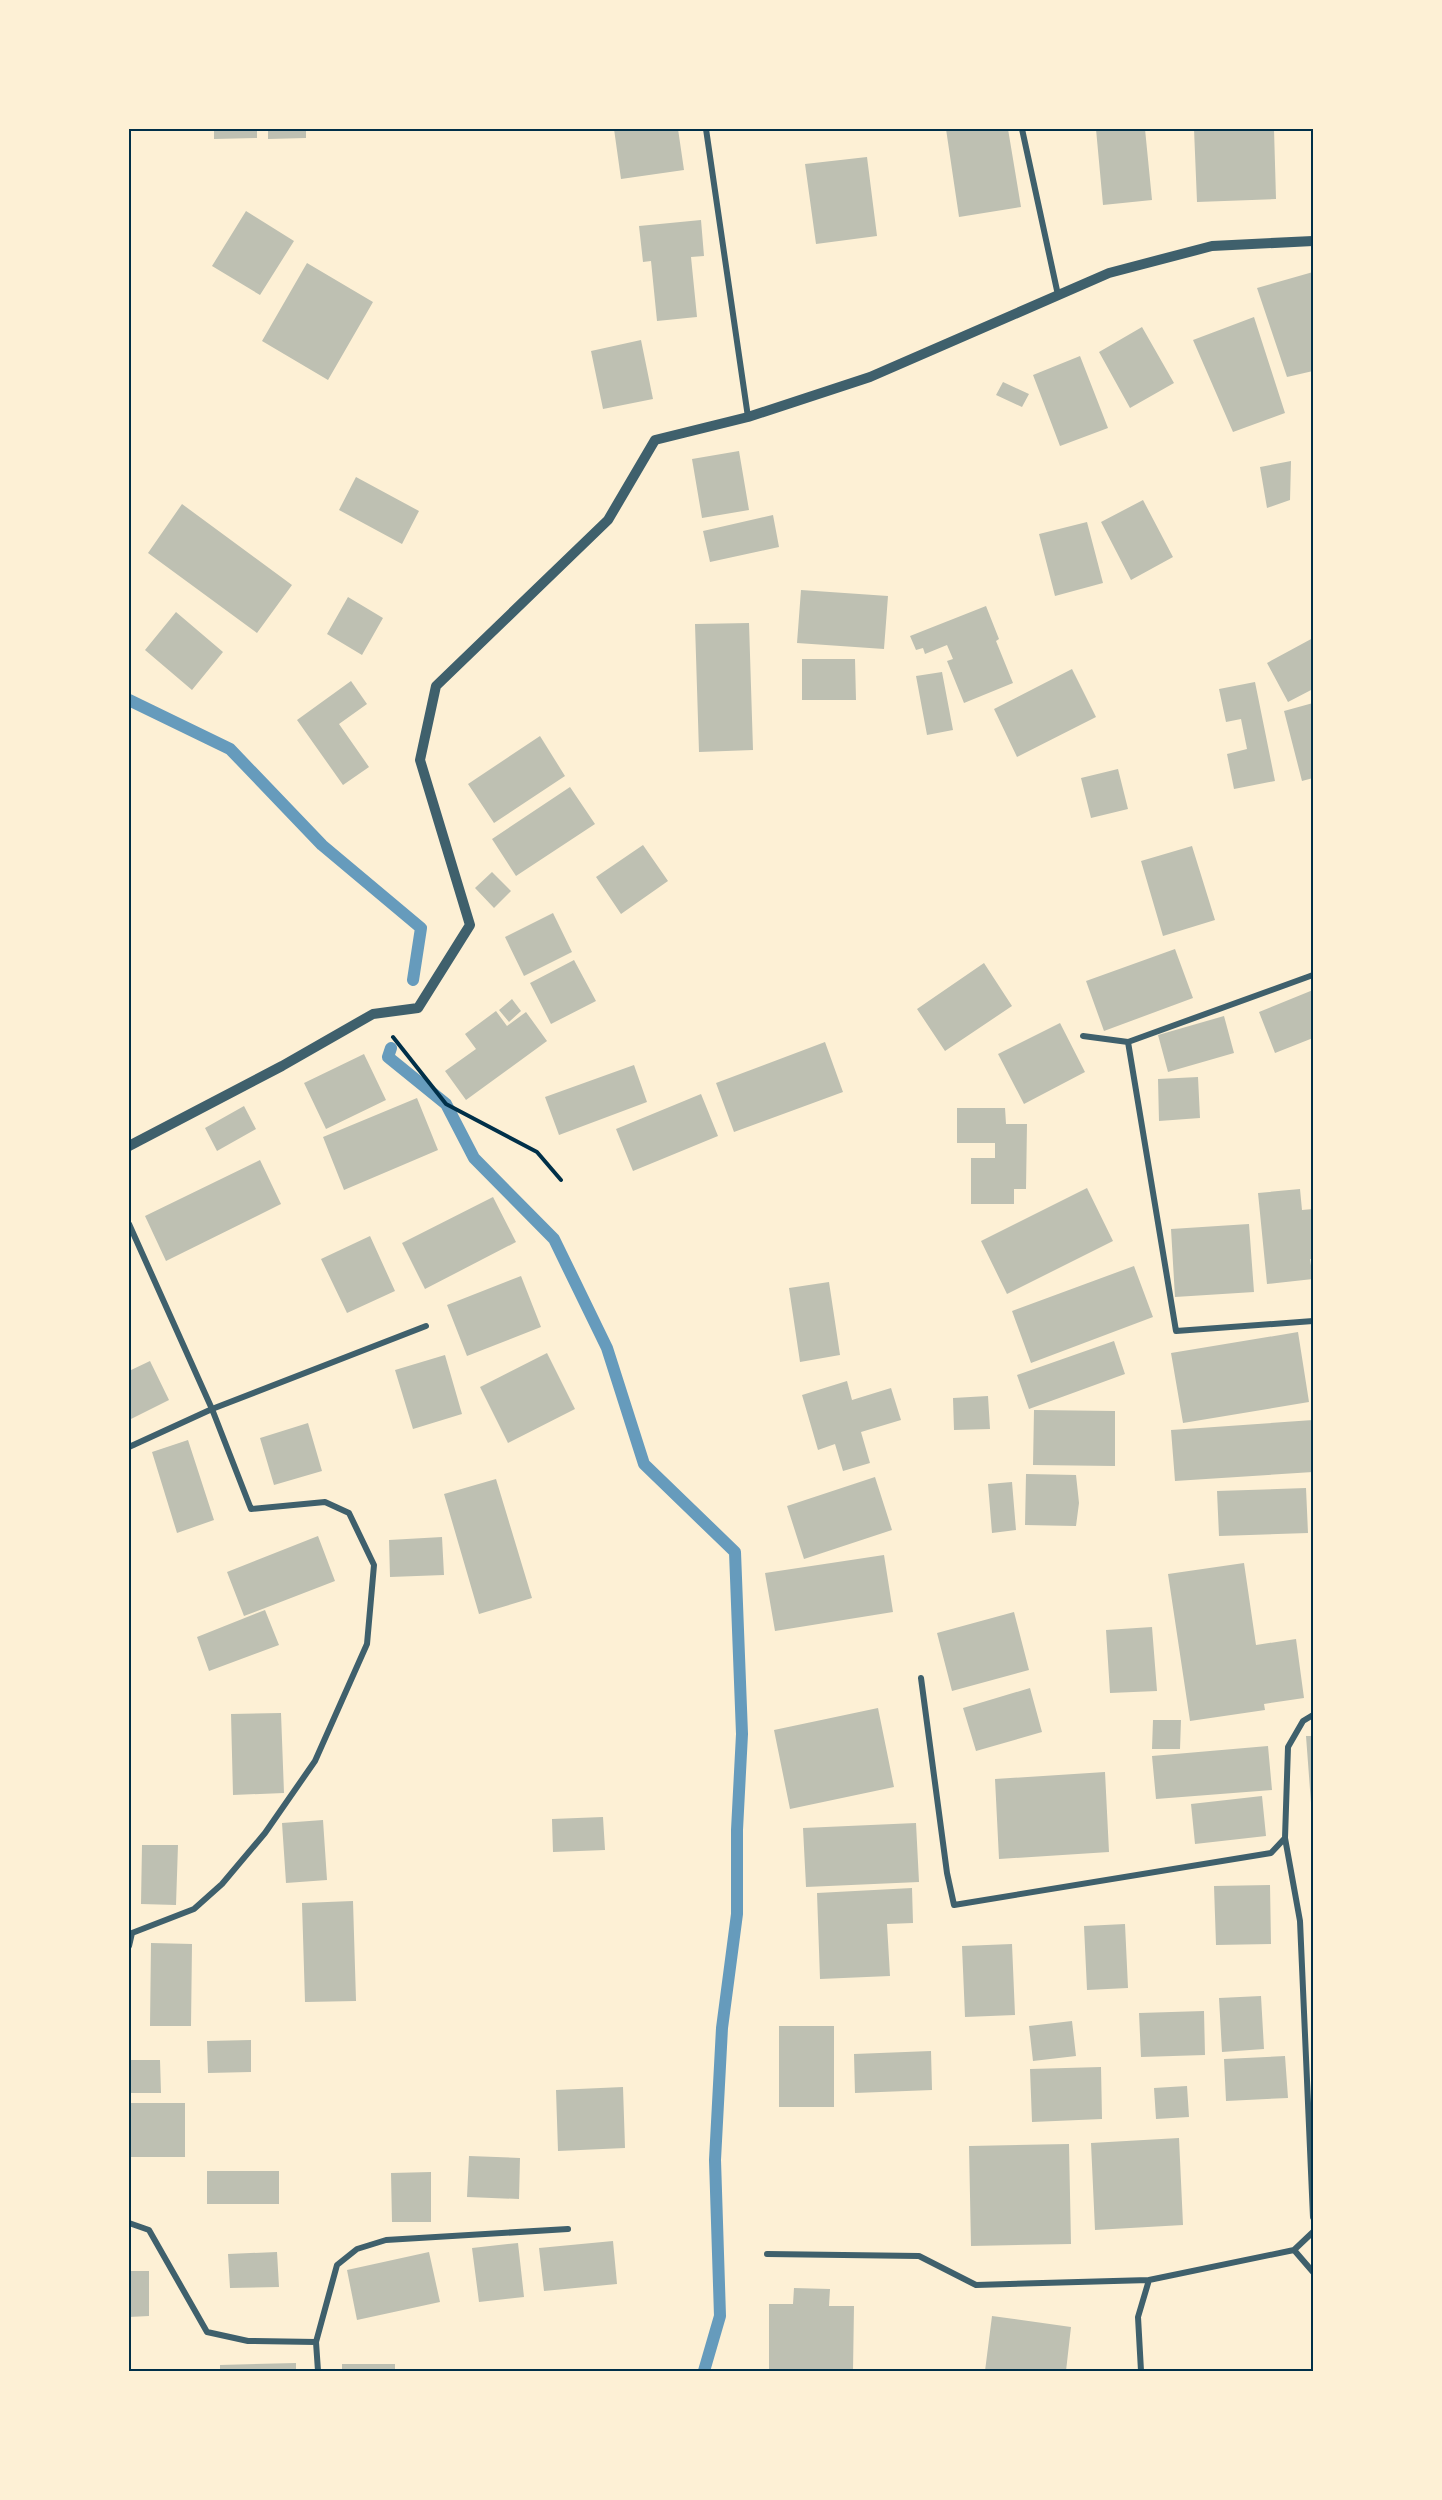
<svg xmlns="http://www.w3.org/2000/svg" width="1442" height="2500" font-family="Raleway,sans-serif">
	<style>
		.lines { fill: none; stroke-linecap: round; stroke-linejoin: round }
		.stream { stroke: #669bbc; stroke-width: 12 }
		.building { fill: #bec0b2 }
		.path { stroke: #003049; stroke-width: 4 }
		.minor { stroke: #3f606c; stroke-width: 6 }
		.tertiary { stroke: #3f606c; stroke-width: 10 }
		.neatline { fill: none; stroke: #003049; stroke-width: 2 }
	</style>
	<rect width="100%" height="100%" fill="#fdf0d5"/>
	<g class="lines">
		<path class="stream" d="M129,700L230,749L322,845L421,928L413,980
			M391,1048L388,1057L446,1104L474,1158L554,1239L607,1348L644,1464L735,1552L742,1734L737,1830V1914L722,2028L715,2160L720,2316L704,2371"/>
	</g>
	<path class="building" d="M214,129H257V138L214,139Z
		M268,129H306V138L268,139Z
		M614,129H678L684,170L621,179Z
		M946,129H1008L1021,207L959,217Z
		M1096,129H1145L1152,200L1103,205Z
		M1194,129H1274L1276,199L1197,202Z
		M867,157L877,236L816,244L805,164Z
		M246,211L294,241L260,295L212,266Z
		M701,220L704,256L691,257L697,317L657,321L651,261L643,262L639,226Z
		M307,263L373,302L328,380L262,341Z
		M1313,272V371L1287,377L1257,288Z
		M1254,317L1285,413L1233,432L1193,340Z
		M1142,327L1174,383L1130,408L1099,352Z
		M641,340L653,399L603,409L591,351Z
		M1080,356L1108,428L1060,446L1033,375Z
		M1003,382L1029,394L1022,407L996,395Z
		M739,451L749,510L702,518L692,459Z
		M1291,461L1290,500L1267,508L1260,467Z
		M356,477L419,511L402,544L339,510Z
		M1143,500L1173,557L1131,580L1101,522Z
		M182,504L292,585L257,633L148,553Z
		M773,515L779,547L710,562L703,531Z
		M1087,522L1103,583L1055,596L1039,534Z
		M801,590L888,596L884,649L797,643Z
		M348,597L383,618L362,655L327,634Z
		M986,606L999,639L996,641L1013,683L964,703L947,661L953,659L947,645L925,654L923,648L916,650L910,636Z
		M176,612L223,652L192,690L145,650Z
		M749,623L753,750L699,752L695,624Z
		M1313,638V689L1288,702L1267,663Z
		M802,659H855L856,700H802Z
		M1072,669L1096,717L1017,757L994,709Z
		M942,672L953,730L927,735L916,676Z
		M351,681L367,704L339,724L369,767L343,785L297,720Z
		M1255,682L1275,781L1234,789L1227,754L1247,749L1241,719L1226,722L1219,689Z
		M1313,703V778L1302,781L1284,711Z
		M540,736L565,776L494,823L468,784Z
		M1118,769L1128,809L1091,818L1081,778Z
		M570,787L595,824L516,876L492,839Z
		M643,845L668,881L621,914L596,877Z
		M1192,846L1215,920L1163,936L1141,861Z
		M492,872L511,891L494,908L475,888Z
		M553,913L572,952L524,976L505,937Z
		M1175,949L1193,998L1104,1031L1086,981Z
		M574,960L596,1001L551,1024L530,983Z
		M984,963L1012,1006L945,1051L917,1009Z
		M1313,990V1038L1275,1053L1259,1012Z
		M512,999L521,1011L509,1022L499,1010Z
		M496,1011L507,1026L526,1012L547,1041L466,1100L445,1071L476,1049L465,1034Z
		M1224,1016L1234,1053L1168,1072L1158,1035Z
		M1060,1023L1085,1072L1024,1104L998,1054Z
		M825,1042L843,1092L734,1132L716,1083Z
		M364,1054L386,1100L326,1129L304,1083Z
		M634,1065L647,1102L559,1135L545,1097Z
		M1198,1077L1200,1118L1159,1121L1158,1079Z
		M701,1094L718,1136L633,1171L616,1129Z
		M417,1098L438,1150L344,1190L323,1137Z
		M244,1106L256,1129L217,1151L205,1128Z
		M957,1108H1005L1006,1124H1027L1026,1189H1014V1204H971V1158H995V1143H957Z
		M260,1160L281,1204L166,1261L145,1216Z
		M1087,1188L1113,1241L1007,1294L981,1241Z
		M1300,1189L1302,1210L1313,1209V1259H1310L1313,1279L1267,1284L1258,1193Z
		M493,1197L516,1242L425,1289L402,1243Z
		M1249,1224L1254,1292L1175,1297L1171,1229Z
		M370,1236L395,1291L347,1313L321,1259Z
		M1134,1266L1153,1317L1031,1363L1012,1311Z
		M521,1276L541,1327L467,1356L447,1305Z
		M829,1282L840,1355L800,1362L789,1288Z
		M1298,1332L1309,1402L1183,1423L1171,1353Z
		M1114,1341L1125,1374L1029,1409L1017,1375Z
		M547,1353L575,1409L508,1443L480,1387Z
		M445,1355L462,1414L413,1429L395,1370Z
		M150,1361L169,1400L129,1420V1371Z
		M847,1381L852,1400L891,1388L901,1420L861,1432L870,1463L843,1471L835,1444L818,1450L802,1395Z
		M988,1396L990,1429L954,1430L953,1398Z
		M1034,1410L1115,1411V1466L1033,1465Z
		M1313,1420V1472L1175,1481L1171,1430Z
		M308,1423L322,1471L274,1485L260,1438Z
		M188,1440L214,1520L177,1533L152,1452Z
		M1026,1474L1076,1475L1079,1503L1076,1526L1025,1525Z
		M875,1477L892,1530L804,1559L787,1506Z
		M496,1479L532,1598L479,1614L444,1494Z
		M1012,1482L1016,1530L992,1533L988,1484Z
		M1306,1488L1308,1533L1219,1536L1217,1491Z
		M318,1536L335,1581L244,1616L227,1572Z
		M442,1537L444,1575L390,1577L389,1540Z
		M884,1555L893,1612L775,1631L765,1573Z
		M1244,1563L1256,1645L1296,1639L1304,1698L1264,1704L1265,1710L1190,1721L1168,1574Z
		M265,1610L279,1645L209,1671L197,1637Z
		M1014,1612L1029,1670L952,1691L937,1633Z
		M1152,1627L1157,1691L1110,1693L1106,1630Z
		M1030,1688L1042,1732L976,1751L963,1708Z
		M878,1708L894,1787L790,1809L774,1730Z
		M281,1713L284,1793L233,1795L231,1714Z
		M1153,1720H1181L1180,1749H1152Z
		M1306,1736H1313V1803H1311Z
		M1268,1746L1272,1790L1156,1799L1152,1756Z
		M1105,1772L1109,1852L999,1859L995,1779Z
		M1262,1796L1266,1836L1195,1844L1191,1804Z
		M603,1817L605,1850L553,1852L552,1819Z
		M323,1820L327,1880L286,1883L282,1823Z
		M916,1823L919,1882L806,1887L803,1828Z
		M142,1845H178L176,1905L141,1904Z
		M1270,1885L1271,1944L1216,1945L1214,1886Z
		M912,1888L913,1923L887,1924L890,1976L820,1979L817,1893Z
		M353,1901L356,2001L305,2002L302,1903Z
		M1125,1924L1128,1988L1087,1990L1084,1926Z
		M151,1943L192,1944L191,2026H150Z
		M1012,1944L1015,2015L965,2017L962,1946Z
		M1261,1996L1264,2049L1222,2052L1219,1998Z
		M1204,2011L1205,2055L1141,2057L1139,2013Z
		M1072,2021L1076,2056L1033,2061L1029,2026Z
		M779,2026H834V2107H779Z
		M251,2040V2072L208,2073L207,2041Z
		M931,2051L932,2090L855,2093L854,2054Z
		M1285,2056L1288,2098L1226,2101L1224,2059Z
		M129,2060H160L161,2093H129Z
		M1101,2067L1102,2119L1032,2122L1030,2069Z
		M1187,2086L1189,2117L1156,2119L1154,2088Z
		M623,2087L625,2148L558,2151L556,2090Z
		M129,2103H185V2157H129Z
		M1179,2138L1183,2225L1095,2230L1091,2143Z
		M1069,2144L1071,2244L971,2246L969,2146Z
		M469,2156L520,2158L519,2199L467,2197Z
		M207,2171H279V2204H207Z
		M431,2172V2222H392L391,2173Z
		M613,2241L617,2284L544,2291L539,2248Z
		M518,2243L524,2297L479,2302L472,2248Z
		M277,2252L279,2287L230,2288L228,2254Z
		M429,2252L440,2302L357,2320L347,2270Z
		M129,2271H149V2316L129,2317Z
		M794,2288L830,2289L829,2306H854L853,2371H769V2304H793Z
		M992,2316L1071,2327L1066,2371H985Z
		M296,2363V2371H220V2365Z
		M342,2364H395V2371H342Z"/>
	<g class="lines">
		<path class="path" d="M393,1037L446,1104L537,1152L561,1180"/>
		<path class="minor" d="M706,129L748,417
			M1022,129L1058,295
			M1083,1036L1128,1042L1313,975
			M1128,1042L1176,1331L1313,1321
			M129,1224L212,1409L426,1326
			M129,1447L212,1409L251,1509L325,1502L349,1513L374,1565L367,1644L315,1761L265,1833L222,1884L194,1909L132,1933L129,1946
			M921,1678L947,1873L954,1905L1271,1853L1285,1838L1288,1747L1303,1721L1313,1715
			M1285,1838L1300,1921L1313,2217
			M129,2223L149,2230L207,2332L248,2341L316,2342L337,2265L357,2249L386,2240L568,2229
			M1294,2250L1313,2272
			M767,2254L919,2256L976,2285L1149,2280
			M316,2342L318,2371
			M1141,2371L1138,2317L1149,2280L1294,2250L1313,2232"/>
		<path class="tertiary" d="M129,1146L282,1066L373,1014L418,1008L470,925L420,760L436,686L608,520L655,440L748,417L870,377L1109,273L1212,246L1313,241"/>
	</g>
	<rect width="1442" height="2500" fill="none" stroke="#fdf0d5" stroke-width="261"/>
	<rect x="130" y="130" width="1182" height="2240" class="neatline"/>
</svg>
